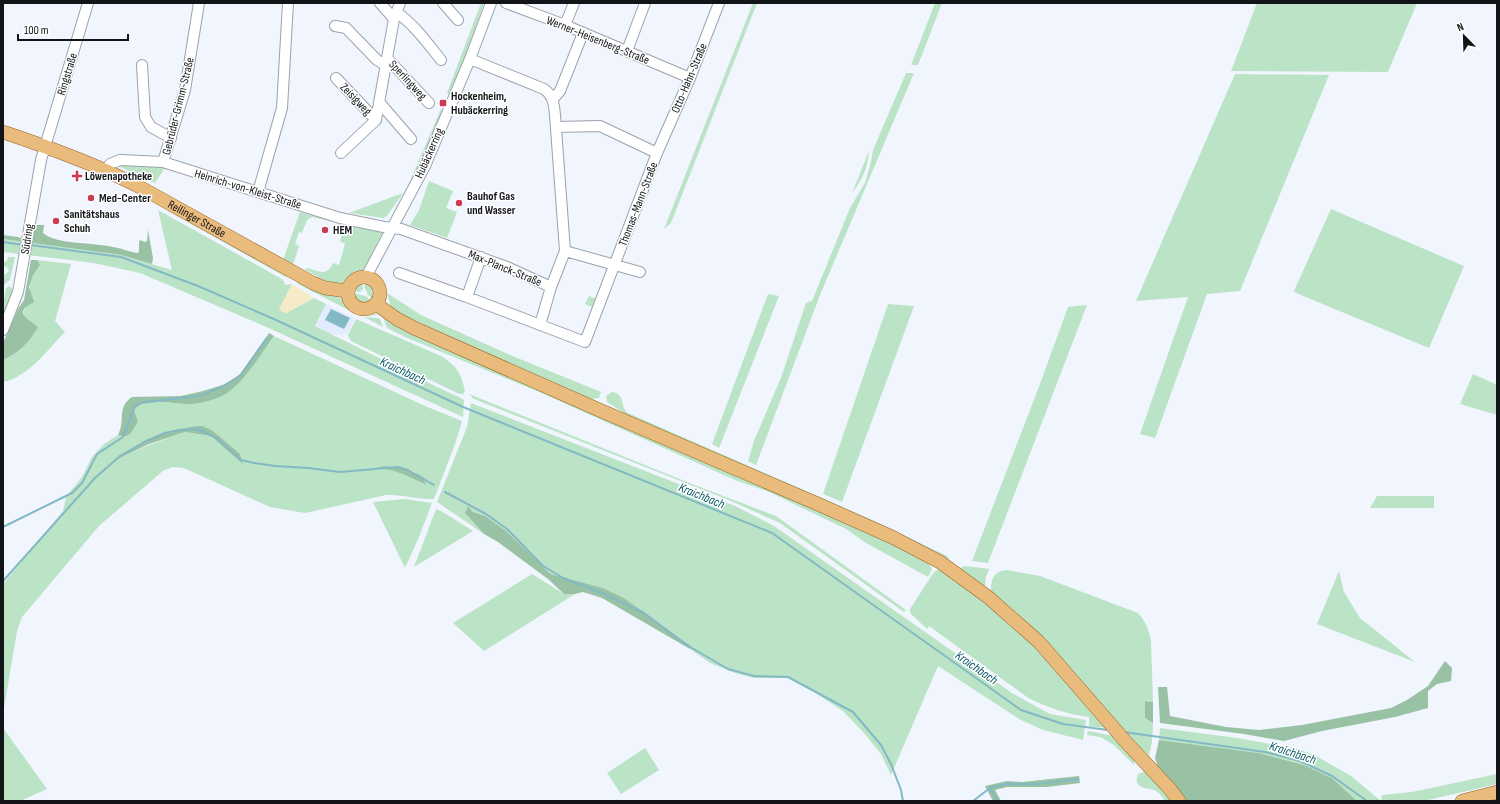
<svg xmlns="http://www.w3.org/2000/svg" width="1500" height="804" font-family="'Sofia Sans Condensed',sans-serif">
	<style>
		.built { fill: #e2ecfe }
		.green { fill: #bbe3c6; fill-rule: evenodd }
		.forest { fill: #99c2a5 }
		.sand { fill: #f5ebc6 }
		.water { fill: #82b9c4 }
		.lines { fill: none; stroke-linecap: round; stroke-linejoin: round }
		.stream { stroke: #82b9c4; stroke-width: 2 }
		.minor-casing { stroke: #9ca2ac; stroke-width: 12 }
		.major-casing { stroke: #956322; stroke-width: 14 }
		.minor { stroke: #fff; stroke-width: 10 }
		.major { stroke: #e9bb7d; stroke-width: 13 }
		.poi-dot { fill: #cb3a52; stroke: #fff; stroke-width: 1.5 }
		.labels { text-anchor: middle; stroke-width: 3; stroke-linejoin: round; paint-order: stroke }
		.street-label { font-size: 12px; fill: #121418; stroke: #fff }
		.poi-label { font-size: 12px; font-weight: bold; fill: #121418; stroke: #fff; text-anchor: start }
		.water-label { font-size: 13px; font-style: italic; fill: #0a5a67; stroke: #fff }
	</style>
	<rect width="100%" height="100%" fill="#f0f5fe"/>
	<path class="built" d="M326,304L355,319L347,335L344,333L342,336L338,334L332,335L316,326Z"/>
	<path class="green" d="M481,3H484L459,75L453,84L450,94L447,93Z
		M753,3H757L671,223L664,229Z
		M935,3H942L918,65H911Z
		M1257,3H1417L1388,72L1231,71Z
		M906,73H914L820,295L756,465L748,461L754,441L782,375L806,303L812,301L850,208L865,183L871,162L873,150Z
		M1235,74L1329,75L1240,291L1207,294L1155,438L1140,434L1188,297L1136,301Z
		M441,109L444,110L413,181L411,179Z
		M869,151C867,170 863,178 852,193Z
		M119,164L166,166L155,183L118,166Z
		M429,181L453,191L446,208L457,212L447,238L410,225L419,210Z
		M403,193L387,216L383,218L349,213Z
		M1331,209L1464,266L1429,348L1296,293L1294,291Z
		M158,210L280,278L284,281L285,285L292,284L279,310L286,313L314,298L326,304L315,326L439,388L459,397L464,400L463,417L271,329L140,273L94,263L3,252V239L121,255L172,270Z
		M300,212L335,222L312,217L307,220L302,233L299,232L295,244L299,246L293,265L283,260Z
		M174,213L287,275V277L284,276L175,215Z
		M351,223L383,232L363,270C353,271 347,275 343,284H331L306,270L305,269L307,268C319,271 327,277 333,263L339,265L345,244L340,241L344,229Z
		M8,257H15L10,280L6,283L3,286V276L9,271L7,267L3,266V263L7,261Z
		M37,260L71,264L55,321L65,332C46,351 30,376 3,382V360C19,353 29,342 38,328C35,325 25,320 24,316C22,311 26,309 27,305C31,295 28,285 33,274C35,270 38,268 39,264Z
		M297,281L320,292L340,298L355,312L361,313H371L378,315L360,316L298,284Z
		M361,282H364L362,286L363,289L360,292L352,291L355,285Z
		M366,282C374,285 376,292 373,299L367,294V292L364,287Z
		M9,286L14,290L3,320V307L6,288Z
		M352,293L366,296L371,301C362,306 354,304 352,293Z
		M387,293L421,315L510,355L601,392L599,398L590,399L404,317L391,307Z
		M768,294L779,296L719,448L712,444Z
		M589,296L597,299L595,308L585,304Z
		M888,304L914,306L842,502L823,494Z
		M1087,305L988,563L972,561L1040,384L1068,307Z
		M364,317L377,318L380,319L383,327Z
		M383,317L403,329L505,372L846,522L927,561L932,569L928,577L866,543L846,529L769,492L735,480L537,391L405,337L387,328Z
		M356,319L441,356C457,366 461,373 465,391L463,394H459L351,341L348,335Z
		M274,336L425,406L462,421L455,444L434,499C418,500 403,494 386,495L305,513L270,507L184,468L173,467L164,470L99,526L22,617L17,631L3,714V584L63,511L66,497L82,477L92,457L104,444L118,435L123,437L138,421L134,410C150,394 173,406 193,404C202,403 214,400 222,396C242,387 261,354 274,336ZM182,429L213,431L243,463L211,436L185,432L149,445L120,458L166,432ZM385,466L399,467L415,472L425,485L404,473L390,469L377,468Z
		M1473,374L1497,385V415L1460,404Z
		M612,392C626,394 619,406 628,413L872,520L947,556L950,559L941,557L632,418L607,402L606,396Z
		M469,394L692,484L776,516L906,610L904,612L780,523L731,501L474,399Z
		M471,403L735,506L774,526L1012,693L1050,714L1086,720L1083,740L1043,730L1019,719L938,666L891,775L881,754L864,733L844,712L807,687L788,678H754L735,673L710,663L690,649L691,646L624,598L603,588L551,574L485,516L473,512L468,506L465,513L484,534L437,502L467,427Z
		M1377,496H1434V508H1370Z
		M405,499L432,503L419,537L405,568L373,502Z
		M436,509L441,511L473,531L414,567Z
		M965,566L989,569L986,577L985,588L961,569V567Z
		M940,569L994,608L1036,646L1107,728L1089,726V717C1067,714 1047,708 1027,697L929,626L927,629L910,613V609L934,572Z
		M1006,570L1040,576L1138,613C1146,622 1149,630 1151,641L1153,702L1146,701L1145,718L1153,723L1152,742L1149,756L991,593C991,581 992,572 1006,570Z
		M1339,571L1344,592L1360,618L1415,662L1317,624Z
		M532,574L564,594H575L484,651L453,623Z
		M3,728L47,789L20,801H3Z
		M1160,728L1237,738L1298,749L1316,756L1351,776L1381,801L1382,795L1412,792L1497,774V784L1424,801H1357L1332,778L1304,765L1259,753L1159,740Z
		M1088,731L1114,736L1134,758V765L1114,745L1100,737L1087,735Z
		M645,748L659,770L621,794L607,773Z
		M1143,772L1150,773L1172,801H1165C1163,798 1160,793 1156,791C1148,787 1132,790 1138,774Z"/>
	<path class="forest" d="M35,225H44L43,233C56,245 94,242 113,247C121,248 129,252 137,253L139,252V242L140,240L145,242L147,241L148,230L153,258L152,264L121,255L3,239V235L18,237L32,243Z
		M31,260H37L40,265L33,275L29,287L34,302C32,304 28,305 26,307C16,316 34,322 38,328C29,342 19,353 3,360V343L18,309L24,300Z
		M269,333L274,336C261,354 242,387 222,396C214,400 202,403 193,404C174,406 149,394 134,410L138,421C133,430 129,440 118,435C126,420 116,408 132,397L181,396L203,391L226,384L240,374Z
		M196,426H203L213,431L240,454L243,464L211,436L185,432L149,444L120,458L118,456L151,438L166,432Z
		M385,466C399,467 411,470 423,477L426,485C408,476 396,469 375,468Z
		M468,506L473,512L485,516L506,531L543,567L551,574L603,588L624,598L691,646L690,649L602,598L583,592L575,594H564L548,579L498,542L484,534L465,513Z
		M1445,661L1452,668L1451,681L1437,684L1428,691V708L1395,717L1322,731L1284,741L1244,734L1160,723L1158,687H1167L1170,716L1226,727L1259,730L1302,725L1391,708L1407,700L1428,686Z
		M1145,701L1153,702V723L1145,718Z
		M1159,740L1259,753L1304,765L1332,778L1357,801H1185L1158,767L1155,758Z
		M1079,776L1080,783L1047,787H1007L995,790L1001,801H993L985,786L1007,781L1022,782Z"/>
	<path class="sand" d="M292,284L314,298L286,313L279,310Z"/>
	<path class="water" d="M331,309L350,318L344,329L325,320Z"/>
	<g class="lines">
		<path class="stream" d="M3,242L24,245
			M30,245L121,257L198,286L276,320L463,407L772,533L1021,710L1063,724L1108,730
			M445,492L486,514L507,529L543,566L563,578L602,593L644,613L685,644L728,669L754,676L788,677L853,712L881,745L891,764L901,790L903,801
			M3,527L72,493L82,483L97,454L123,437L135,406L141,403L203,395L223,386L240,376L267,338
			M3,581L95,478L119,457L144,442L165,433L179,430L198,429L216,438L241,460L254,463L275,466L308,468L340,472L398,467L408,470L434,485
			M1124,732L1265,752L1300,761L1332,776L1367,801
			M973,801L990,788
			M997,801L990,788L1005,784H1037L1078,779"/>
		<g class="minor-casing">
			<path id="minor" d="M380,3L394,19
				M443,3L458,20
				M506,3L565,25L690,78
				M396,12C414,24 428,44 441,60
				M565,25L574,3
				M335,26L346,28L377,60L385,65
				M627,51L645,3
				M387,58L429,103
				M142,65L145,117L151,127L171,138
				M336,78L376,120
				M553,99L560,91L583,33
				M379,102L411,139
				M556,127L600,126L657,153
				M341,153L376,120L387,58L394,19L400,3
				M163,162L185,90L199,3
				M105,170L110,164L120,160L163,162L340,218L384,227L401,229L507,267L551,287L565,251L555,115C554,104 553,95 544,89L470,59
				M258,192L282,108L288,3
				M565,251L640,272
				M399,273L467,297L585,342L657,153L690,78L719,3
				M366,277L425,166L470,59L491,3
				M467,297L481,257
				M540,325L551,287
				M3,330L18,292L41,160L88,3"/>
		</g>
		<g class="major-casing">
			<g id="major">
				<path id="s1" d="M3,132C48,147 93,163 136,185L313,283L325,288L347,291"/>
				<circle cx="364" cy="293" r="16"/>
				<path d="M376,304L397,319L414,328L597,409L820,505L892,537L940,562L988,597L1039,642L1126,742L1170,789L1179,801"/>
				<path d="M1462,801L1497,792"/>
			</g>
		</g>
		<use href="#minor" class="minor"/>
		<use href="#major" class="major"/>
	</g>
	<g class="poi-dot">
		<rect x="439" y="99" width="8" height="8" rx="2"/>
		<path d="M75 170h4v4h4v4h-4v4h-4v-4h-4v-4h4z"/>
		<circle cx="91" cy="198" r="4"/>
		<circle cx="459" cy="203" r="4"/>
		<circle cx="56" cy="221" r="4"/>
		<circle cx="325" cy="230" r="4"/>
	</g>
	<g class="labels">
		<g class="street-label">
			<text transform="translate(598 40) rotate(22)" y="4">Werner-Heisenberg-Straße</text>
			<text transform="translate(67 74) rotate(-73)" y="4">Ringstraße</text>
			<text transform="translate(689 78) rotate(-67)" y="4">Otto-Hahn-Straße</text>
			<text transform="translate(408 80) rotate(47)" y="4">Sperlingweg</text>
			<text transform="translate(356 99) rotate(46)" y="4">Zeisigweg</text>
			<text transform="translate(178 106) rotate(-76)" y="4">Gebrüder-Grimm-Straße</text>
			<text transform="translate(429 153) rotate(-66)" y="4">Hubäckerring</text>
			<text transform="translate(248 189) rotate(17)" y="4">Heinrich-von-Kleist-Straße</text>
			<text transform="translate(638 204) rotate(-69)" y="4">Thomas-Mann-Straße</text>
			<text dy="4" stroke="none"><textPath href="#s1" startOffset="213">Reilinger Straße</textPath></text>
			<text transform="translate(27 239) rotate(-81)" y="4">Südring</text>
			<text transform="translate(505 268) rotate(22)" y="4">Max-Planck-Straße</text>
		</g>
		<g class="poi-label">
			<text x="451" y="100">Hockenheim,<tspan x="451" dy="14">Hubäckerring</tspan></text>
			<text x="85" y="180">Löwenapotheke</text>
			<text x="467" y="200">Bauhof Gas<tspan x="467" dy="14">und Wasser</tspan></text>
			<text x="99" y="202">Med-Center</text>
			<text x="64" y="218">Sanitätshaus<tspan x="64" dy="14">Schuh</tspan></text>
			<text x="333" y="234">HEM</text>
		</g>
		<g class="water-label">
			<text transform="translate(403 370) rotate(25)" y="5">Kraichbach</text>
			<text transform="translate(702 495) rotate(22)" y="5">Kraichbach</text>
			<text transform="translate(977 667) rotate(35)" y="5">Kraichbach</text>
			<text transform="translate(1293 752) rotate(18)" y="5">Kraichbach</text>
		</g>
	</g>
	<rect width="1500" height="804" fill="none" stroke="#121418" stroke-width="8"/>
	<g transform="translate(1464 36) rotate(337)" stroke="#ffffff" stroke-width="3" paint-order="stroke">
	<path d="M0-3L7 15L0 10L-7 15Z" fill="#121418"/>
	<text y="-6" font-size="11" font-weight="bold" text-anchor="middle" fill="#121418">N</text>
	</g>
	<path d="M18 34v6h110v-6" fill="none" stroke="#121418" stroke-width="2"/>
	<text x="24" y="34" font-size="12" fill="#121418" stroke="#ffffff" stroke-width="3" paint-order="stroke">100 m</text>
</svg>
